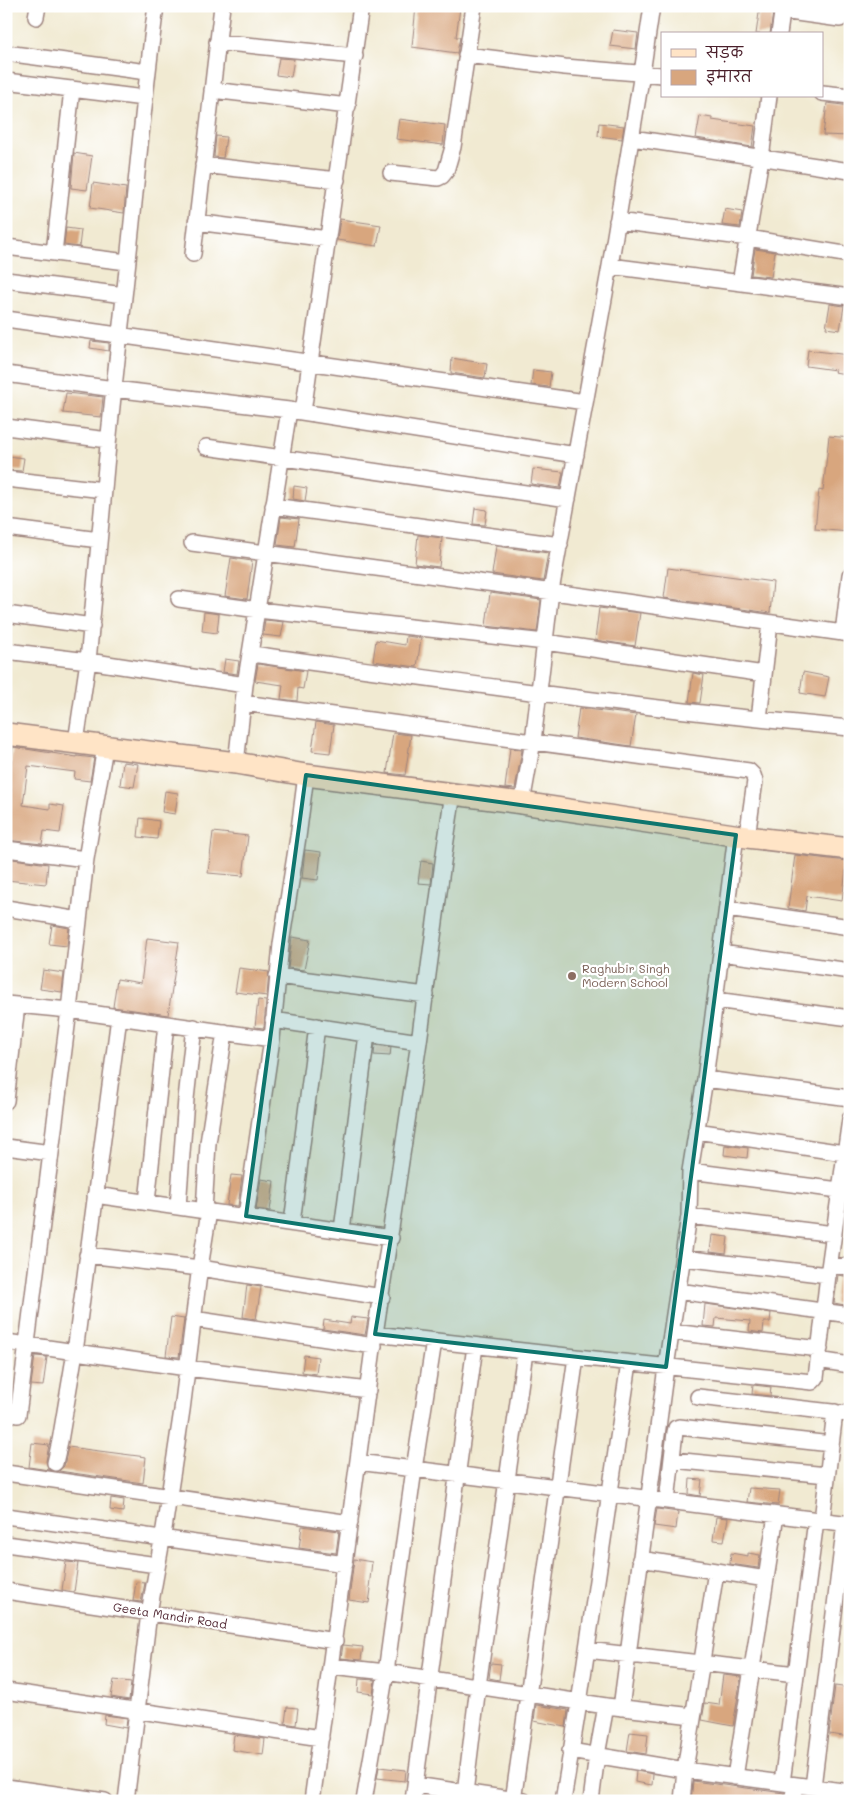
<svg xmlns="http://www.w3.org/2000/svg" width="856" height="1807" font-family="Mali,'Playpen Sans Deva',sans-serif">
	<style>
		.building { fill: #d8a67e }
		.lines { fill: none; stroke-linecap: round; stroke-linejoin: round }
		.street-casing { stroke: #9e847e; stroke-width: 18 }
		.secondary-casing { stroke: #9e847e; stroke-width: 24 }
		.street { stroke: #fff; stroke-width: 15 }
		.secondary { stroke: #ffe4c6; stroke-width: 21 }
		.marked { fill: #0f766e; fill-opacity: 0.2; stroke: #0f766e; stroke-width: 4; stroke-linejoin: round }
		.education-dot { fill: #8d6e63; stroke: #fff; stroke-width: 2 }
		.labels { text-anchor: middle; stroke-width: 4.5; stroke-linejoin: round; paint-order: stroke }
		.education-label { font-size: 12px; fill: #785e54; stroke: #fff; text-anchor: start }
		.street-label { font-size: 12px; fill: #4a1f2b; stroke: #fff }
	</style>
	<rect width="100%" height="100%" fill="#fff"/>
	<filter id="ink" filterUnits="userSpaceOnUse"><feTurbulence type="fractalNoise" baseFrequency=".02" numOctaves="2"/><feDisplacementMap in="SourceGraphic" scale="10" xChannelSelector="R" yChannelSelector="G"/><feConvolveMatrix kernelMatrix="1 2 1 2 8 2 1 2 1" color-interpolation-filters="sRGB"/></filter>
	<filter id="wash" filterUnits="userSpaceOnUse"><feTurbulence type="fractalNoise" baseFrequency=".0096" numOctaves="4" result="noise"/><feDisplacementMap in="SourceGraphic" scale="20" xChannelSelector="R" yChannelSelector="G"/><feGaussianBlur stdDeviation="1.12" result="paint"/><feColorMatrix in="noise" values="0 0 0 0 0 0 0 0 0 0 0 0 0 0 0 0 0 1.4 0 .05"/><feComposite in="paint" operator="in"/></filter>
	<g filter="url(#wash)">
		<rect width="100%" height="100%" fill="#f1ead2"/>
		<g id="blocks">
			<path class="building" d="M416,6H444L460,8L456,37H460L457,53L412,47Z
				M760,6H774L770,34H756Z
				M613,30L638,33L636,49L610,46Z
				M279,58L294,59L291,77L276,75Z
				M827,103L850,106V136L823,135Z
				M700,116L712,118V120L755,126L752,147L696,138Z
				M399,119L445,125L443,145L396,139Z
				M599,123L624,126L622,139L598,136Z
				M216,136L226,137L223,158L214,157Z
				M74,153L92,156L87,190L71,188Z
				M93,183L126,188L124,213L90,208Z
				M725,209L742,212L740,227L722,225Z
				M340,219L381,225L377,246L337,240Z
				M66,228L81,230L79,247L64,245Z
				M755,249L775,252L771,277L751,275Z
				M830,304L844,306L840,330L826,328Z
				M91,341L109,343V351L90,348Z
				M808,350L849,355L846,374L834,372L835,370L806,366Z
				M452,358L487,364L485,378L451,373Z
				M533,370L551,372L549,387L531,385Z
				M66,393L103,397L101,417L63,413Z
				M829,436L850,438L849,532L815,529L819,490L823,491Z
				M8,456L24,458L22,471L6,470Z
				M533,469L563,472L560,488L531,484Z
				M294,486L307,488L305,501L293,499Z
				M475,508L487,510L485,525L473,524Z
				M281,517L299,519L295,547L277,545Z
				M418,535L442,538L439,567L415,564Z
				M496,546L548,553L543,581L492,574Z
				M231,558L252,561L247,599L225,596Z
				M668,568L773,582L770,613L664,598Z
				M490,593L541,600L537,632L486,626Z
				M599,608L640,613L635,646L595,640Z
				M204,612L219,614L217,633L202,631Z
				M265,620L284,622L281,637L263,635Z
				M406,636L421,638L417,667L373,661L376,640L405,645Z
				M225,659L239,661L237,674L223,672Z
				M258,664L306,671L303,689L298,688L297,701L281,699L283,685L255,681Z
				M803,672L829,677L825,697L800,693Z
				M693,673L704,675L700,703L689,702Z
				M579,708L636,715L631,746L575,738Z
				M316,722L334,725L330,753L312,751Z
				M393,733L411,735L405,775L387,773Z
				M13,747L77,757V756L94,758L90,781L74,779L75,772L28,766L23,805L50,809V804L64,806L60,833L44,831L42,844L6,840V823L11,789H7Z
				M510,748L522,750L515,789L505,788Z
				M123,762L138,764L134,787L120,785Z
				M165,791L178,793L175,814L162,812Z
				M140,818L159,821L157,839L138,837Z
				M213,832L248,836L243,876L208,873Z
				M305,850L321,852L318,880L302,878Z
				M795,855L847,861L842,901L807,896L805,911L788,908Z
				M6,858L48,864L46,884L6,880Z
				M421,861L433,863L431,884L418,883Z
				M52,925L69,928L67,946L49,944Z
				M292,937L310,940L304,970L288,968Z
				M147,938L179,942L168,1015L113,1007L117,979L141,983Z
				M239,968L269,972L267,996L235,992Z
				M43,970L64,973L62,992L40,989Z
				M258,1000L266,1001L264,1028L255,1027Z
				M375,1045L391,1047L390,1056L374,1055Z
				M725,1145L748,1148L747,1158L724,1155Z
				M231,1175L242,1176L238,1206L227,1205Z
				M261,1179L274,1181L270,1211L256,1209Z
				M712,1235L728,1237L726,1254L710,1252Z
				M838,1275L850,1277V1306L834,1303Z
				M247,1285L261,1287L256,1319L243,1317Z
				M705,1304L771,1313L770,1322H764L763,1333L749,1331L750,1321L716,1318L715,1327L703,1326Z
				M171,1317L184,1319L179,1357L166,1356Z
				M351,1317L368,1319L365,1335L323,1329L324,1320L350,1324Z
				M304,1355L318,1357L316,1374L302,1372Z
				M35,1356L47,1357L43,1386L31,1385Z
				M753,1385L771,1387L770,1396L752,1394Z
				M32,1443L49,1445L46,1461L49,1470L29,1467Z
				M68,1447L146,1457L143,1483L59,1471L64,1466Z
				M690,1479L702,1480L700,1496L689,1494Z
				M749,1488L780,1490L778,1505L747,1502Z
				M111,1498L124,1500L123,1512L110,1510Z
				M657,1509L678,1512L676,1529L654,1526Z
				M716,1517L728,1518L724,1541L713,1540Z
				M302,1526L339,1531L336,1553L299,1548Z
				M731,1553L748,1556V1553L760,1555L758,1568L730,1564Z
				M354,1559L372,1562L369,1588L371,1589L369,1603L349,1600Z
				M66,1562L78,1563L74,1592L62,1590Z
				M136,1582L145,1583L141,1602L133,1601Z
				M343,1645L363,1647L361,1660L341,1658Z
				M491,1663L501,1664L499,1680L489,1678Z
				M723,1675L741,1677L733,1726L702,1720L705,1703L719,1705Z
				M359,1679L375,1680L373,1694L358,1692Z
				M114,1680L131,1682L129,1700L111,1697Z
				M835,1686L850,1688V1737L829,1734Z
				M536,1705L568,1710L566,1727L534,1721Z
				M287,1707L298,1708L296,1725L285,1723Z
				M105,1715L127,1718L126,1728L104,1724Z
				M630,1732L648,1734L646,1754L627,1751Z
				M234,1735L265,1739L263,1755L232,1750Z
				M379,1767L406,1770L405,1781L377,1778Z
				M636,1771L653,1774L652,1785L635,1782Z
				M693,1781L784,1793L783,1801H691Z"/>
		</g>
	</g>
	<g filter="url(#ink)">
		<use href="#blocks" fill-opacity="0" stroke="#9e847e" stroke-width="1"/>
		<g class="lines">
			<g class="street-casing">
				<path id="street" d="M782,11L840,19L842,6
					M36,17L38,6
					M779,34L783,6
					M217,42L355,56
					M6,53L147,72
					M466,55L565,67L662,75
					M6,81L144,98
					M212,90L348,106
					M822,93L850,96
					M632,138L850,171
					M203,165L337,180
					M391,173L438,178L442,176L446,171L453,147L474,6
					M617,221L748,238L850,255
					M196,222L328,239
					M6,247L127,262
					M54,253L72,89
					M193,254L222,6
					M610,266L850,297
					M6,280L124,295
					M740,283L761,158L769,96
					M6,319L585,402
					M6,374L114,389L289,410
					M303,412L361,6
					M6,427L108,440
					M206,447L568,499
					M6,479L104,490L88,661L6,651
					M104,490C109,426 117,362 124,297C135,200 143,103 156,6
					M273,506L560,545
					M6,528L99,540
					M192,543L612,600L850,634
					M179,599L258,610L545,642L764,674
					M6,614L92,626
					M843,633L850,575
					M251,654C450,681 649,710 850,728
					M243,703L749,771L753,775L755,781L747,837
					M759,719L770,623
					M76,742L88,661L245,685
					M236,763L245,685L289,410L576,455
					M522,803L533,741L551,591L610,266L642,73L652,6
					M6,849L86,859
					M6,908L79,920
					M727,909L850,927
					M721,953L850,971
					M277,976L426,995
					M715,1000L850,1018
					M6,1004L69,1010L272,1039
					M273,1020L419,1042L375,1334L312,1801
					M419,1042L445,847L453,793
					M705,1079L850,1098
					M6,1101L17,1005
					M696,1131L844,1153
					M6,1147L51,1153
					M690,1171L839,1190
					M95,1195L391,1238
					M147,1202L166,1024
					M178,1207L186,1099L194,1027
					M204,1211L208,1143L225,1032
					M246,1216L272,1039L281,944L298,837L306,775
					M689,1216L834,1234
					M292,1223L317,1026
					M342,1230L367,1034
					M87,1255L200,1268L382,1297
					M683,1258L828,1275
					M830,1265L850,1267
					M678,1291L850,1315
					M193,1319L374,1346
					M672,1332L820,1349
					M375,1334L576,1357L812,1382L816,1378L828,1275L850,1119
					M6,1342L187,1368L368,1390
					M475,1346L415,1785L524,1801
					M818,1360L850,1365
					M698,1397L850,1414
					M18,1415L69,1010L86,859L105,747
					M673,1460L827,1475
					M358,1462L850,1524
					M55,1463L60,1441L75,1352L119,1017
					M6,1473L350,1523
					M667,1501L675,1432L676,1428L679,1427L831,1444
					M6,1516L345,1564
					M822,1520L835,1412
					M6,1544L157,1565
					M640,1559L766,1579
					M6,1591L335,1641
					M587,1650L796,1674
					M331,1666L386,1672L606,1706L693,1716
					M6,1691L321,1738
					M621,1708L666,1367L689,1216L690,1171L705,1079L736,835
					M570,1751L685,1770L850,1792
					M735,1777L776,1515
					M782,1783L816,1520
					M6,1787L105,1801
					M813,1787L845,1523
					M126,1801L149,1613L164,1529L182,1410L199,1274L209,1211
					M364,1801L386,1672L414,1469L434,1341
					M413,1801L415,1785
					M464,1801L478,1686L525,1352
					M513,1801L576,1357
					M563,1801L579,1703L629,1363
					M591,1801L597,1755L606,1706
					M682,1801L685,1770L716,1571
					M792,1801L795,1785"/>
			</g>
			<g class="secondary-casing">
				<path id="secondary" d="M6,734L236,763L306,775L522,803L747,837L850,849"/>
			</g>
			<use href="#street" class="street"/>
			<use href="#secondary" class="secondary"/>
		</g>
	</g>
	<path class="marked" d="M306,775L736,835L666,1367L375,1334L391,1238L246,1216Z"/>
	<circle class="education-dot" cx="572" cy="976" r="5"/>
	<g class="labels">
		<g class="education-label">
			<text x="582" y="973">Raghubir Singh<tspan x="582" dy="14">Modern School</tspan></text>
		</g>
		<g class="street-label">
			<text transform="translate(170 1616) rotate(9)" y="4">Geeta Mandir Road</text>
		</g>
	</g>
	<rect width="856" height="1807" fill="none" stroke="#fff" stroke-width="25"/>
	<rect x="661" y="32" width="162" height="65" fill="#ffffff" stroke="#b7a5aa"/>
	<rect x="671" y="49" width="25" height="8" fill="#ffe4c6" stroke="#b7a5aa"/>
	<text x="706" y="58" font-size="15" fill="#4a1f2b">सड़क</text>
	<rect x="671" y="70" width="25" height="15" fill="#d8a67e" stroke="#b7a5aa"/>
	<text x="706" y="82" font-size="15" fill="#4a1f2b">इमारत</text>
</svg>
